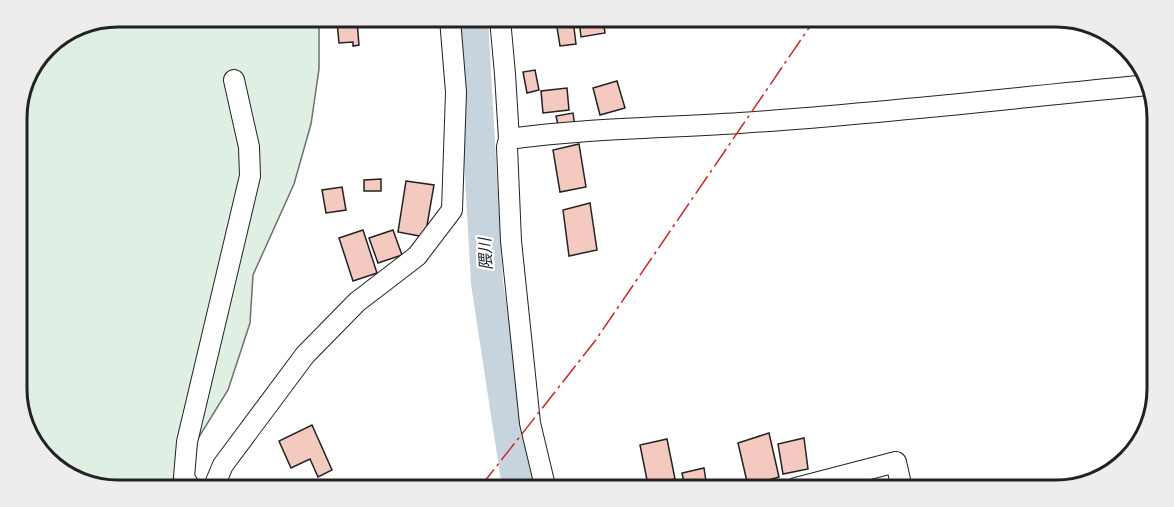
<svg xmlns="http://www.w3.org/2000/svg" width="1174" height="507" font-family="'Archivo Narrow','Noto Sans JP',sans-serif">
	<style>
		.green { fill: #e0efe3; stroke: #6f6f6f; stroke-width: 1.5 }
		.lines { fill: none; stroke-linecap: round; stroke-linejoin: round }
		.river { stroke: #c7d3dd; stroke-width: 32 }
		.building { fill: #f3c9c0; stroke: #222; stroke-width: 1.5 }
		.minor-casing { stroke: #222; stroke-width: 22 }
		.minor { stroke: #fff; stroke-width: 20 }
		.power { stroke: #c62828; stroke-width: 1.5; stroke-dasharray: 21 4.5 3 4.5; stroke-linecap: butt }
		.labels { text-anchor: middle; stroke-width: 4.5; stroke-linejoin: round; paint-order: stroke }
		.water-label { font-size: 16px; font-style: italic; fill: #222; stroke: #fff }
		.rim { fill: none; stroke: #222; stroke-width: 3 }
	</style>
	<rect width="100%" height="100%" fill="#fff"/>
	<path class="green" d="M118,17L318,18L319,22V69L311,124L294,184L253,275L250,323L228,390L170,484L79,483L41,456L18,409L17,111L27,73L51,42Z"/>
	<g class="lines">
		<path class="river" d="M472,19L487,283L518,486"/>
	</g>
	<path class="building" d="M362,18L379,19L380,23L363,26Z
		M411,19H442L443,25L412,26Z
		M573,20L576,44L560,46L556,21Z
		M579,20H603L605,33L581,37Z
		M357,21L359,45L353,46V42L339,43L337,22Z
		M535,70L539,90L527,93L523,72Z
		M617,81L625,108L600,115L593,88Z
		M567,88L569,110L543,113L541,91Z
		M573,113L575,127L559,130L556,116Z
		M579,144L586,187L560,192L553,150Z
		M381,179V191H364V180Z
		M406,181L434,185L425,237L398,232Z
		M342,187L346,210L326,213L322,190Z
		M590,203L597,250L569,256L563,210Z
		M363,230L377,273L353,281L339,238Z
		M393,230L402,255L378,263L369,238Z
		M312,425L332,470L318,477L310,459L291,468L279,441Z
		M769,433L779,477L748,486L738,443Z
		M804,438L808,469L783,474L778,444Z
		M667,439L675,479L648,485L640,445Z
		M704,468L707,488L685,487L682,473Z"/>
	<g class="lines">
		<g class="minor-casing">
			<path id="minor" d="M500,19L505,74L509,139L507,147L511,241L530,423L545,486
				M509,139C586,128 663,128 740,123C877,114 1013,98 1148,85
				M188,484L184,477L187,442L250,176L249,147L234,80
				M215,484L223,465L305,355L357,302L417,256L452,210L456,92L450,19
				M796,488L896,462L902,489"/>
		</g>
		<use href="#minor" class="minor"/>
		<path class="power" d="M481,486L595,341L813,22"/>
	</g>
	<g class="labels">
		<g class="water-label">
			<text transform="translate(485 254) rotate(-93)" y="6">隈川</text>
		</g>
	</g>
	<path d="M0 0H1174V507H0ZM118 27H1056A91 91 0 0 1 1147 118V389A91 91 0 0 1 1056 480H118A91 91 0 0 1 27 389V118A91 91 0 0 1 118 27Z" fill="#ededed" fill-rule="evenodd"/>
	<path class="rim" d="M118 27H1056A91 91 0 0 1 1147 118V389A91 91 0 0 1 1056 480H118A91 91 0 0 1 27 389V118A91 91 0 0 1 118 27Z"/>
</svg>
